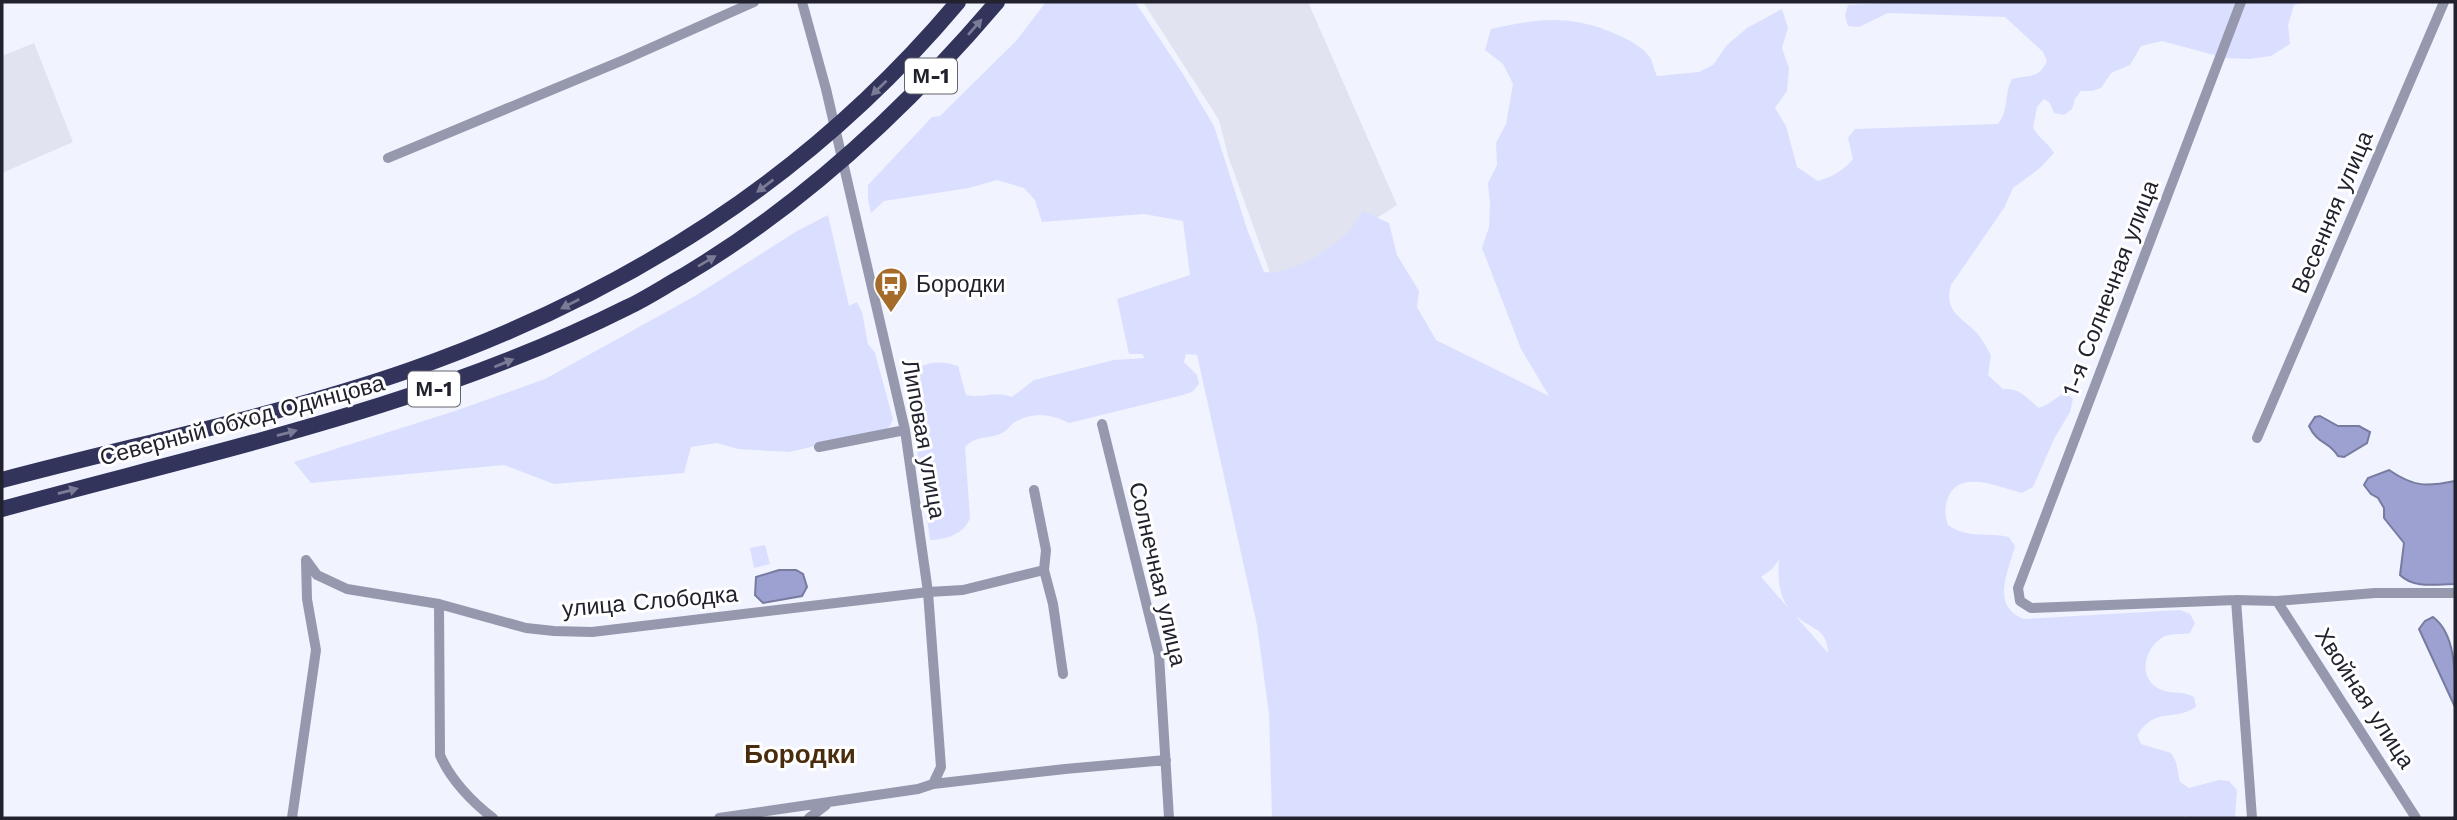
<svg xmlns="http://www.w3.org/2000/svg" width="2457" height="820" font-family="'Work Sans',sans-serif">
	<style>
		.built { fill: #e1e3f1 }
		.green { fill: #dbdfff; fill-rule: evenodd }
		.water { fill: #9ca1d1; stroke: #777ba0; stroke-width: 2 }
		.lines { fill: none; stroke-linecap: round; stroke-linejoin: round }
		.minor { stroke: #9698ae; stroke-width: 10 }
		.highway { stroke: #32345c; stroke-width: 16 }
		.oneway { fill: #7a7b95 }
		.labels { text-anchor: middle; stroke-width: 6; stroke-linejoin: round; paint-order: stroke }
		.shield { fill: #fff; stroke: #64646c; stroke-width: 2 }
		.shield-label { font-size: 21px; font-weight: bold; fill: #21222d }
		.street-label { font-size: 23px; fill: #21222d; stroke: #fff }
		.poi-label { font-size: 23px; fill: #21222d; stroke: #fff; text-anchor: start }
		.quarter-label { font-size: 26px; font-weight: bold; fill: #482c0d; stroke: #fff }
	</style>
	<rect width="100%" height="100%" fill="#f1f3ff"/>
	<path class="built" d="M1143,2H1308L1397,205L1274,284L1228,156L1219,120Z
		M34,43L73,142L2,173V56Z"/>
	<path class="green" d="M1046,2H1135L1183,74L1214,126L1247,229L1264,272C1291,275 1327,252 1347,233C1353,227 1358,218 1363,211L1389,223L1397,255L1419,291L1417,307L1436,340L1549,396L1521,349L1482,248L1489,227L1490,204L1488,183L1497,165L1496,143L1506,124L1513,84L1503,64L1485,50L1491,29C1539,18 1572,14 1618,35C1629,40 1641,46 1649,56C1653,61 1654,70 1657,76L1699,72L1713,65L1727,45L1747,28L1782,9L1788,28L1782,48L1789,68L1787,91L1775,108L1786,126L1797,167L1818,181C1832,177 1844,170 1853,159L1848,138L1855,129L1998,124C2009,111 2004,94 2012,79C2030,74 2038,80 2047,61L2043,52L2005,17L1888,13L1859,27L1848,26L1845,16L1848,5L1910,2H2303L2294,5L2288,25L2290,44L2271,56L2249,59L2225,58L2162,41L2141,46L2130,65L2111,73L2101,88L2092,91H2081L2075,99L2072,109L2064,115L2054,113L2050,103L2044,99L2037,107L2033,128C2039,138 2048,143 2054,153L2040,168L2013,188L2004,208L1951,285C1944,311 1960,316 1975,331C1982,338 1986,347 1991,355L1988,375L2003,389C2021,388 2026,398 2039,408L2048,404L2065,392L2073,399L2070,412L2054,439L2033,487L2022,493C2000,488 1959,468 1948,498C1944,508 1945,515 1948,525C1968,539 1987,532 2009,537L2015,546C2008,573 1990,606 2024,619L2180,610L2190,614L2195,623L2190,633C2181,635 2170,633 2163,637C2143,649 2137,680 2162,690C2174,695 2182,690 2194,697L2196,707C2171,723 2158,705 2137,735L2141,744L2171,753L2176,762L2180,782L2189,788L2219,780L2229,781L2237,790L2235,818H2191L2185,816L2176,818H1272L1269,714L1257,625L1197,355L1186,354L1184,362L1197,375L1199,384L1192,392L1183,395L1069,423C1051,414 1034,411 1015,422C1010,425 1007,431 1002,433C988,440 978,434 965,447L970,518C964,534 946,540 930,540L906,375C924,363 936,359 958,366L966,395C983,399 993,390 1012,397L1034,380L1114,360L1145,358L1142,354H1129L1117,299L1190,275L1183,221L1144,214L1042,222L1035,200L1024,188L997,180L969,188L884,201L871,213L868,200V185L932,117L940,116L1016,41ZM1779,560C1777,583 1780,606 1801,620C1816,630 1827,631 1828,653L1761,577L1772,569Z
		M828,215L849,306L857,302L862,312L868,344L875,353L893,419L890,426L885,430L789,452L738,449L717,443L691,447L684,473L554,484L504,465L311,483L294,462L455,411L545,379L695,296L797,231Z
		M765,545L770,564L754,568L750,548Z"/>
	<path class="water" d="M2320,416L2338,426H2359L2370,432L2367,443L2344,457L2338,456C2328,440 2318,445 2309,426L2315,417Z
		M2389,470C2414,487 2426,487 2455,481V584C2437,584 2414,589 2400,575L2404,543L2384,518V508L2378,498L2371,494L2364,485L2368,478Z
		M779,570H796L803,574L807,587L802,596L763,603L755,595L756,577Z
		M2433,617C2457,635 2455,676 2455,707L2419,629L2425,621Z"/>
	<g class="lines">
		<path class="minor" d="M2241,2L2018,588L2020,601L2031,608L2236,600L2277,601L2375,593H2455
			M388,158L626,59L754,2
			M1102,424L1159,655L1169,818
			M2257,438L2444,2
			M819,447L905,430
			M1034,490L1046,550L1044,570L1053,604L1063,674
			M306,560L317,575L347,589L439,604L526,628L554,631L592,632L928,592L963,590L1044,570
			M2236,600L2252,818
			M2277,601L2416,818
			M439,604L440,755C450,779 472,802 493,818
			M933,784L1065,769L1166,760
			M292,818L316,650L307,599L306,560
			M719,818L918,789L933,784L941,767L928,592L905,430L826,89L802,2
			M809,818L826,805"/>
		<path class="highway" d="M2,480C137,444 278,416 410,370C626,294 810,178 958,2
			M2,509C214,451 431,406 628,307C647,298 665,286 683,276C804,204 906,109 997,2"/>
	</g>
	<defs><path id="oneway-solid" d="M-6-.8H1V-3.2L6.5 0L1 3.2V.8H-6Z" transform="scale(1.75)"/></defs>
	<g class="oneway">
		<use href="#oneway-solid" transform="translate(975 27) rotate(-49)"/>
		<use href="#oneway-solid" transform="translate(879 88) rotate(136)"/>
		<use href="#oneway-solid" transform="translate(765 186) rotate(143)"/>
		<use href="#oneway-solid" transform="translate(707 261) rotate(-31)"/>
		<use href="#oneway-solid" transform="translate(570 304) rotate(153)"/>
		<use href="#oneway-solid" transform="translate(504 363) rotate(-22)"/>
		<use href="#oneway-solid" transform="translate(287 433) rotate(-15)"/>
		<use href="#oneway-solid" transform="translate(68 491) rotate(-15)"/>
	</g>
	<defs>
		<g id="bus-pin" transform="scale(1.75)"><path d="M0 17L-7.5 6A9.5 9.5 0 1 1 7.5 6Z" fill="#a46b2a" stroke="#fff"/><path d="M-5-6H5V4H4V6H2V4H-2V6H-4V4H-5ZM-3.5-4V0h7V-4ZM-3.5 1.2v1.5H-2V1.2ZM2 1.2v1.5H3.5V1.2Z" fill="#fff"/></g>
	</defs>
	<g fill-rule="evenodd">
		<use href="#bus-pin" x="891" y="284"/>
	</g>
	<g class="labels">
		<g class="shield">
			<rect x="905" y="58.5" width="52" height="35" rx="5"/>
			<rect x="408" y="371.5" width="52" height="35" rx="5"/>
		</g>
		<g class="shield-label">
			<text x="931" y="83">М-1</text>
			<text x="434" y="396">М-1</text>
		</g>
		<g class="street-label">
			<text transform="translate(2332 212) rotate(-67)" y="8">Весенняя улица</text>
			<text transform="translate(2110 288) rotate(-69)" y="8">1-я Солнечная улица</text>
			<text transform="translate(242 420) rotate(-15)" y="8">Северный обход Одинцова</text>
			<text transform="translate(924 439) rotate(80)" y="8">Липовая улица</text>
			<text transform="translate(1158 574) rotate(77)" y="8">Солнечная улица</text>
			<text transform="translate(650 601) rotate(-5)" y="8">улица Слободка</text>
			<text transform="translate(2365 698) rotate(57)" y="8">Хвойная улица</text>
		</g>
		<g class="poi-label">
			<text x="916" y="292">Бородки</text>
		</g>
		<g class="quarter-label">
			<text x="800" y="763">Бородки</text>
		</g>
	</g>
	<rect width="2457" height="820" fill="none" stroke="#21222d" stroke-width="7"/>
</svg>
